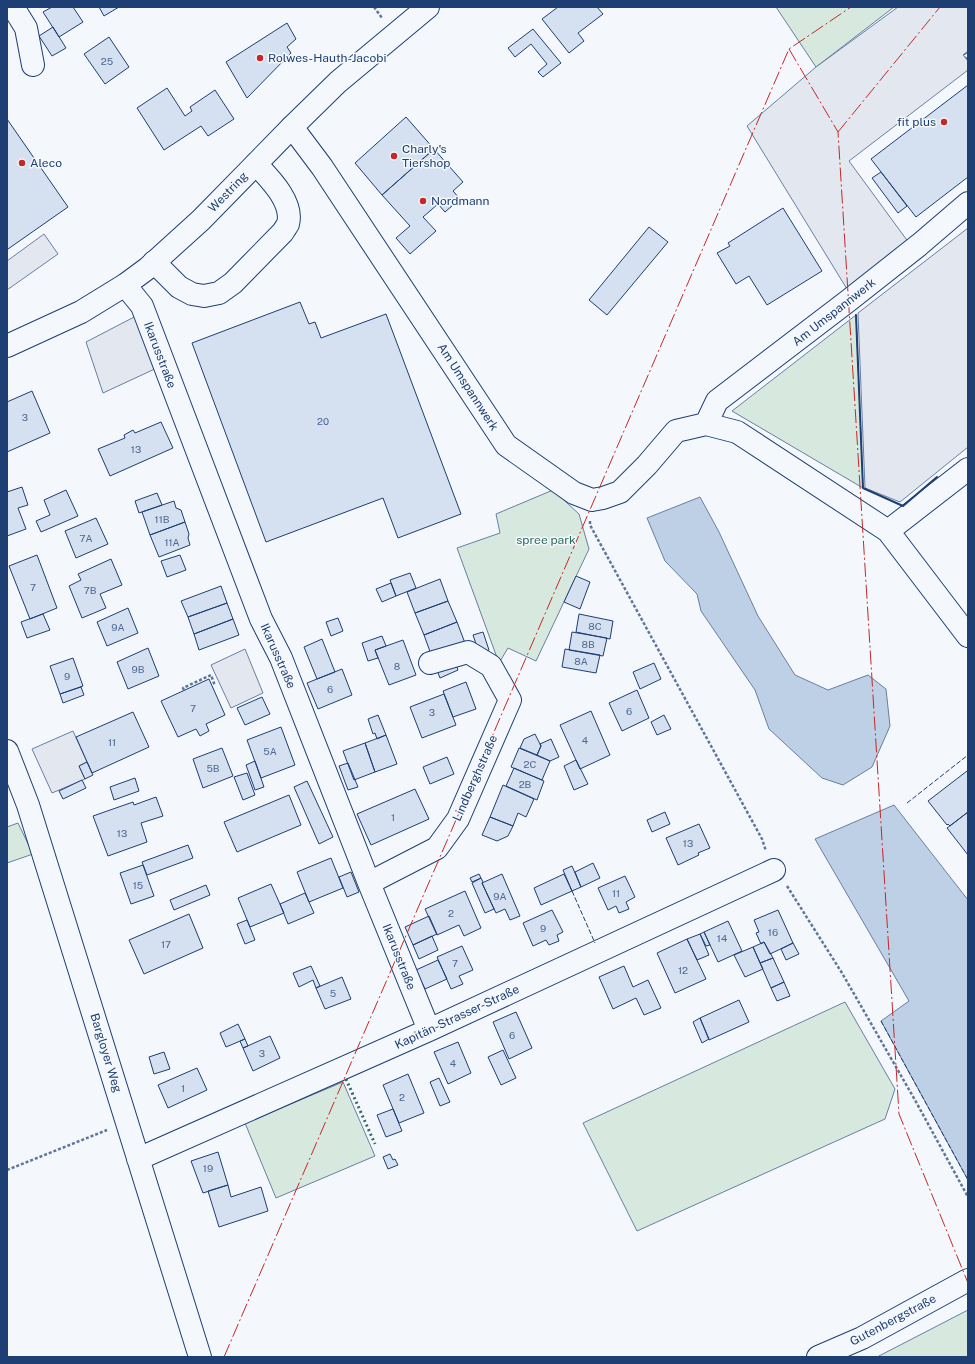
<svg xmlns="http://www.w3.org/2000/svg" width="975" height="1364" font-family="'Public Sans',sans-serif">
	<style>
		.green { fill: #d7e8df; stroke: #687fa3 }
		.parking { fill: #e3e8f0; stroke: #687fa3 }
		.water { fill: #bed0e5; stroke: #687fa3 }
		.building { fill: #d5e0f0; stroke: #1d3f73 }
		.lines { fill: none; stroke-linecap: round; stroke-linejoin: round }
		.minor-casing { stroke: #1d3f73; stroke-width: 24 }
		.major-casing { stroke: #1d3f73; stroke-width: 24 }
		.path { stroke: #5e769c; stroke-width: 2.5; stroke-dasharray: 3 2; stroke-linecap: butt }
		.minor { stroke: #f4f7fb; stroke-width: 22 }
		.major { stroke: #f4f7fb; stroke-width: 22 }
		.hedge { stroke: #2c6c60; stroke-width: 3; stroke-dasharray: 2 3; stroke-linecap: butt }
		.fence { stroke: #1d3f73; stroke-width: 1; stroke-dasharray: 5 2; stroke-linecap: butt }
		.wall { stroke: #1d3f73; stroke-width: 2 }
		.power { stroke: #c62828; stroke-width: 1; stroke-dasharray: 14 3 2 3; stroke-linecap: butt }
		.poi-dot { fill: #c62828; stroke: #f4f7fb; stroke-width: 1.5 }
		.labels { text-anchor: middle; stroke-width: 3; stroke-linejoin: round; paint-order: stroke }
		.number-label { font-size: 10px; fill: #4b6792 }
		.poi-label { font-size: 12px; fill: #1d3f73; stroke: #f4f7fb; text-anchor: start }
		.street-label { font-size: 12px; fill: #1d3f73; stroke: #f4f7fb }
		.park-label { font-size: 12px; fill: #2c6c60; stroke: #f4f7fb }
	</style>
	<rect width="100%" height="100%" fill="#f4f7fb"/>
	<path class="green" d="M776,7H894L816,67Z
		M856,315L863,488L732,411Z
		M553,490L579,514L589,549L536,661L508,648L499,663L457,548L500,533L496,514Z
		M18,823L33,854L7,863V827Z
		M845,1002L895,1089L885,1119L637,1231L583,1123Z
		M343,1082L375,1156L276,1198L245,1123Z
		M968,1310V1357H877Z"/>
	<path class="parking" d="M898,7H968V51L963,55L968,61V70L849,161L909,243L847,289L747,126L816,67Z
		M968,228V447L900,502L865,488L858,313Z
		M44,234L58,254L7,290V261Z
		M138,315L159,367L103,393L86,342Z
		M245,649L263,693L231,708L211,665Z
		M73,731L87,762L79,766L85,779L52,793L32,749Z"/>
	<path class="water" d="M700,497L719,532L758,616L795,675L828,690L868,675L886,689L890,726L872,767L843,785L822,778L769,729L755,690L701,611L697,594L665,561L647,518Z
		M894,805L968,900V1180L881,1021L909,1001L815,839Z"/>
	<path class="building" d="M52,7H73L83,22L59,37L43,12Z
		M99,7H119L104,16Z
		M558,7H597L603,14L578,33L584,41L569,53L542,19Z
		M287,23L296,39L287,47L291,53L247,98L226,62Z
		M53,27L66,48L52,56L39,36Z
		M533,29L561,63L543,77L538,72L547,64L531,44L515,57L508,48Z
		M109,37L129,67L105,84L84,54Z
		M968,85V177L916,217L871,159Z
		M167,88L185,116L192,111L190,107L215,90L234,119L208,136L201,126L164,150L137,108Z
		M406,117L434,149L382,195L355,163Z
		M7,119L68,207L8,249L7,248Z
		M434,149L463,182L453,191L460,199L445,212L438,204L423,217L436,231L410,254L396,238L410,226L382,195Z
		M881,172L907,206L898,213L872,178Z
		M783,208L822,271L767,305L749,276L736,284L717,253L730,246L728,243Z
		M649,227L668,242L607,315L589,300Z
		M300,302L309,324L315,322L321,338L386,314L461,514L398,538L383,498L266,542L192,343Z
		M32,391L50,433L7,452V402Z
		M161,422L173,448L110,476L98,449L125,438L124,435L133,430L135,433Z
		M22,487L28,505L18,508L26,529L7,536V492Z
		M66,490L78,516L41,532L36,521L50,515L44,500Z
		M157,493L162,505L139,513L135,501Z
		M174,501L176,508L181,510L185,522L150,535L142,512Z
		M96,518L108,544L76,558L65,531Z
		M185,522L189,534L188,538L190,545L159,557L150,535Z
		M37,555L57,608L30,619L9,566Z
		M180,555L186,570L167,577L161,561Z
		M111,559L122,585L100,594L106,608L82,618L69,586L81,580L78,574Z
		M410,573L416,588L396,596L390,580Z
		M576,576L590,582L580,609L564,602Z
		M440,579L448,601L415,613L407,592Z
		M391,583L396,596L382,602L376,589Z
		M221,586L227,603L188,617L181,601Z
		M448,601L457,622L424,635L415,613Z
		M227,603L233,619L194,634L188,617Z
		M128,608L138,633L107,646L97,622Z
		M43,614L50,630L27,638L21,622Z
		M579,614L613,621L610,639L576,632Z
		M338,618L343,631L331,636L326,622Z
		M233,619L239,635L199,650L194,634Z
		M457,622L465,643L432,657L424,635Z
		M483,632L489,650L479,653L473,635Z
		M572,632L607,638L603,656L569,650Z
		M382,636L386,646L375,650L378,658L368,661L362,643Z
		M322,639L335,672L317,679L304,647Z
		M403,640L416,675L389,685L375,650Z
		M148,648L159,676L128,689L117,662Z
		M565,649L600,655L596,673L562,667Z
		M73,658L83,686L60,694L50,666Z
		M455,662L458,670L440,678L436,668Z
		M654,663L661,679L640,689L633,672Z
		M342,669L352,695L318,709L307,683Z
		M209,679L225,715L206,724L209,731L200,736L196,729L178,737L161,701Z
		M466,682L476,709L453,717L443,691Z
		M81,687L84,695L63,703L60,694Z
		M637,690L649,718L622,731L609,703Z
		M444,694L456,725L422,738L410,707Z
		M262,697L270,714L245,725L237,708Z
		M591,711L610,755L580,769L560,725Z
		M133,712L149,747L92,773L76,737Z
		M378,715L386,735L377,739L375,733L373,734L368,719Z
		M664,715L671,729L657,735L651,722Z
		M281,727L295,765L261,778L247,740Z
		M535,734L541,746L537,755L520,748L524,739Z
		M386,735L397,764L375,772L365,743Z
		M551,739L559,757L550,761L537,755L541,746L540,744Z
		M365,743L375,772L354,780L343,751Z
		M222,748L233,776L203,788L193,759Z
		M519,748L550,761L542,780L511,767Z
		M447,757L454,774L430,784L423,767Z
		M576,760L588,784L574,790L564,766Z
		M255,761L264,787L255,790L246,765Z
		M87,762L93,775L85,779L79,766Z
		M348,763L358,787L348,790L339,766Z
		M514,768L544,781L537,800L506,786Z
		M967,771L968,773V812L950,826L948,824L947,825L928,801Z
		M247,773L255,795L243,800L234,777Z
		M135,778L139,791L114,800L110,787Z
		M82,780L86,788L63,799L59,791Z
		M307,781L333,837L319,844L294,787Z
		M503,785L534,799L526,817L518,813L513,826L490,817Z
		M415,789L429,819L371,845L357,814Z
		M289,795L301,825L237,852L224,822Z
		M156,797L163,816L141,823L147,842L108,856L93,816L133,802L134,805Z
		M665,812L670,824L652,832L647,820Z
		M968,812V855L947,828Z
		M490,817L513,826L508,836L497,841L482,835Z
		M699,824L710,848L698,853L699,855L678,865L666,838Z
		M188,845L193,858L147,875L142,862Z
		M331,858L343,888L309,902L297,872Z
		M593,863L600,878L581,887L575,872Z
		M143,865L154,896L131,904L120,873Z
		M572,866L581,887L572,891L563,870Z
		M351,872L359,892L347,897L339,877Z
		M479,874L481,878L472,882L470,878Z
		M502,874L520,916L510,920L505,909L496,913L482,883Z
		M564,874L572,891L541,905L534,888Z
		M625,876L635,897L626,902L629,909L619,913L616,906L608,910L598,888Z
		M481,878L483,882L482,883L494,909L485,913L472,883Z
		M271,884L284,913L250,927L238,898Z
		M206,885L210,895L174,910L170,900Z
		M465,891L481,928L464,936L459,925L437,935L425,909Z
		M305,893L314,913L288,924L280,904Z
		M552,910L563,932L557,935L559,941L549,945L546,940L533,946L523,923Z
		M778,910L793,943L770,954L764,942L761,944L756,933L759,932L754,920Z
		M189,914L203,948L144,974L129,940Z
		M429,916L437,934L413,945L405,927Z
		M247,920L255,940L245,944L237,924Z
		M728,921L742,951L718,962L704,932Z
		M704,932L710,945L706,946L700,934Z
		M700,934L709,955L697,960L687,939Z
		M432,936L438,950L419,959L413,945Z
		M687,939L706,979L675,993L657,953Z
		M764,942L773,958L760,963L753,947Z
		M793,943L799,954L786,960L781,949Z
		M462,946L473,970L459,976L463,984L451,989L437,957Z
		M753,947L763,969L745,977L734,955Z
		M773,958L784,982L771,988L760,963Z
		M438,960L447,979L425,989L416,970Z
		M311,966L320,986L316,988L313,980L299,987L293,973Z
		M624,966L633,987L648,980L661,1008L644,1015L636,998L613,1009L599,977Z
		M342,977L351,999L325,1009L316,988Z
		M784,982L790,996L777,1001L771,988Z
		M739,1000L749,1022L709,1040L700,1018Z
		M516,1012L532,1048L509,1059L493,1022Z
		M700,1018L709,1039L702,1043L693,1022Z
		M238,1024L245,1039L226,1047L220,1033Z
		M270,1036L280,1058L253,1071L243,1048Z
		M245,1039L248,1046L243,1048L240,1041Z
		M458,1042L471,1073L448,1084L434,1052Z
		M503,1050L516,1078L501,1085L488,1057Z
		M164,1052L170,1069L154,1074L149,1057Z
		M197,1068L207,1090L168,1108L158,1085Z
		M408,1074L424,1113L399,1123L383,1085Z
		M439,1078L450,1102L440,1106L430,1082Z
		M393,1109L402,1131L386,1137L377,1115Z
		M218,1152L228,1185L203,1193L191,1161Z
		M390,1154L393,1160L395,1159L398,1165L388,1169L383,1157Z
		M228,1185L231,1197L261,1187L268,1211L219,1227L208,1191Z"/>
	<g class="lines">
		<g class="minor-casing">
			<path id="minor" d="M13,7L26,28L33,65
				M292,127L322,167L506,445L574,493L592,500L603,498L620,492L647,465L676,431L706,424L737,432L888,531L968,469
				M154,262L179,287L192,294L204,296L219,293L233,283L283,232C284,230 287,226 288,224C294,202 269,178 256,164
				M125,285L142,306L261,619L281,658L369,883L429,1030
				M706,424L717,401L848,301L919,245L968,203
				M888,531L968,636
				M7,751L28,805L200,1357
				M369,883L437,848L458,819L510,700L491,666L468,652L430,663
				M138,1159L429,1030L774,870
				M818,1357L862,1338L968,1280"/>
		</g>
		<g class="major-casing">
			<path id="major" d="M7,346L81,312L125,285L148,268L201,220L292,127L338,82L428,7"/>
		</g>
		<path class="path" d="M374,7L382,18
			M590,521V525L762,839L766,851
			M184,690L183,688L211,675L215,686
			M787,886L842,973L915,1100L968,1197
			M7,1170L107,1130"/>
		<use href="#minor" class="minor"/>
		<use href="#major" class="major"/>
		<path class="hedge" d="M346,1079L375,1144"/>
		<path class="fence" d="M968,52L964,55L968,60
			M907,803L968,755
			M572,891L595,943
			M881,1021L968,1180"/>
		<path class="wall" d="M856,315L863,488L903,506L937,477"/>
		<path class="power" d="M789,49L838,132L899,1114L968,1283
			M838,132L940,7
			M224,1357L789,49L851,7"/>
	</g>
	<g class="poi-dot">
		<circle cx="260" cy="58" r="4"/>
		<circle cx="944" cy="122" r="4"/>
		<circle cx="394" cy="156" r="4"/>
		<circle cx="22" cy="163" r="4"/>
		<circle cx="423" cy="201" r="4"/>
	</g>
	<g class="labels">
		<g class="number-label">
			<text x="107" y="65">25</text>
			<text x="25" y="421">3</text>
			<text x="323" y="425">20</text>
			<text x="136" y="453">13</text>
			<text x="162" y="523">11B</text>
			<text x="86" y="542">7A</text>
			<text x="172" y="546">11A</text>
			<text x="33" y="591">7</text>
			<text x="90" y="594">7B</text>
			<text x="595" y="630">8C</text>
			<text x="118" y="631">9A</text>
			<text x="588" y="648">8B</text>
			<text x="581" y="665">8A</text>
			<text x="397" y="670">8</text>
			<text x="138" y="673">9B</text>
			<text x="67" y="680">9</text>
			<text x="330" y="693">6</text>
			<text x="193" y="712">7</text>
			<text x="629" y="715">6</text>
			<text x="432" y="716">3</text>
			<text x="585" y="744">4</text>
			<text x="112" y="746">11</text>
			<text x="270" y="755">5A</text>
			<text x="530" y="768">2C</text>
			<text x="213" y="772">5B</text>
			<text x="525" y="788">2B</text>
			<text x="393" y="821">1</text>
			<text x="122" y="837">13</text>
			<text x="688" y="847">13</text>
			<text x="138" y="889">15</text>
			<text x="616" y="897">11</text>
			<text x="500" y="900">9A</text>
			<text x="451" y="917">2</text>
			<text x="543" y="932">9</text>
			<text x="773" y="936">16</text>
			<text x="722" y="942">14</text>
			<text x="166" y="948">17</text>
			<text x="455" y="967">7</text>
			<text x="683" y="974">12</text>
			<text x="333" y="997">5</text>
			<text x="512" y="1039">6</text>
			<text x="262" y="1057">3</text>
			<text x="453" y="1067">4</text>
			<text x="183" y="1092">1</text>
			<text x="402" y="1101">2</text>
			<text x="208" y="1172">19</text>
		</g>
		<g class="poi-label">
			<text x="268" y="62">Rolwes-Hauth-Jacobi</text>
			<text x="936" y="126" text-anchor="end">fit plus</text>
			<text x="402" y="153">Charly's<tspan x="402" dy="14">Tiershop</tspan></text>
			<text x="30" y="167">Aleco</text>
			<text x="431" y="205">Nordmann</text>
		</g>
		<g class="street-label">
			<text transform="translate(228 192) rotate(-46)" y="4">Westring</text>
			<text transform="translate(834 312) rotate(-38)" y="4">Am Umspannwerk</text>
			<text transform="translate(160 355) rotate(69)" y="4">Ikarusstraße</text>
			<text transform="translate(468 387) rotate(57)" y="4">Am Umspannwerk</text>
			<text transform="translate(278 656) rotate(66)" y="4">Ikarusstraße</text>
			<text transform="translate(475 778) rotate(-66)" y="4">Lindberghstraße</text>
			<text transform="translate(399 957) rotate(68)" y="4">Ikarusstraße</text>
			<text transform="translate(457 1017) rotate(-25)" y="4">Kapitän-Strasser-Straße</text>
			<text transform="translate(106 1053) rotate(73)" y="4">Bargloyer Weg</text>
			<text transform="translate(893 1320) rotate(-28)" y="4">Gutenbergstraße</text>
		</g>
		<g class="park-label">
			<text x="546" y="544">spree park</text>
		</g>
	</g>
	<rect width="975" height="1364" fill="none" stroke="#1d3f73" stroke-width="16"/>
</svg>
